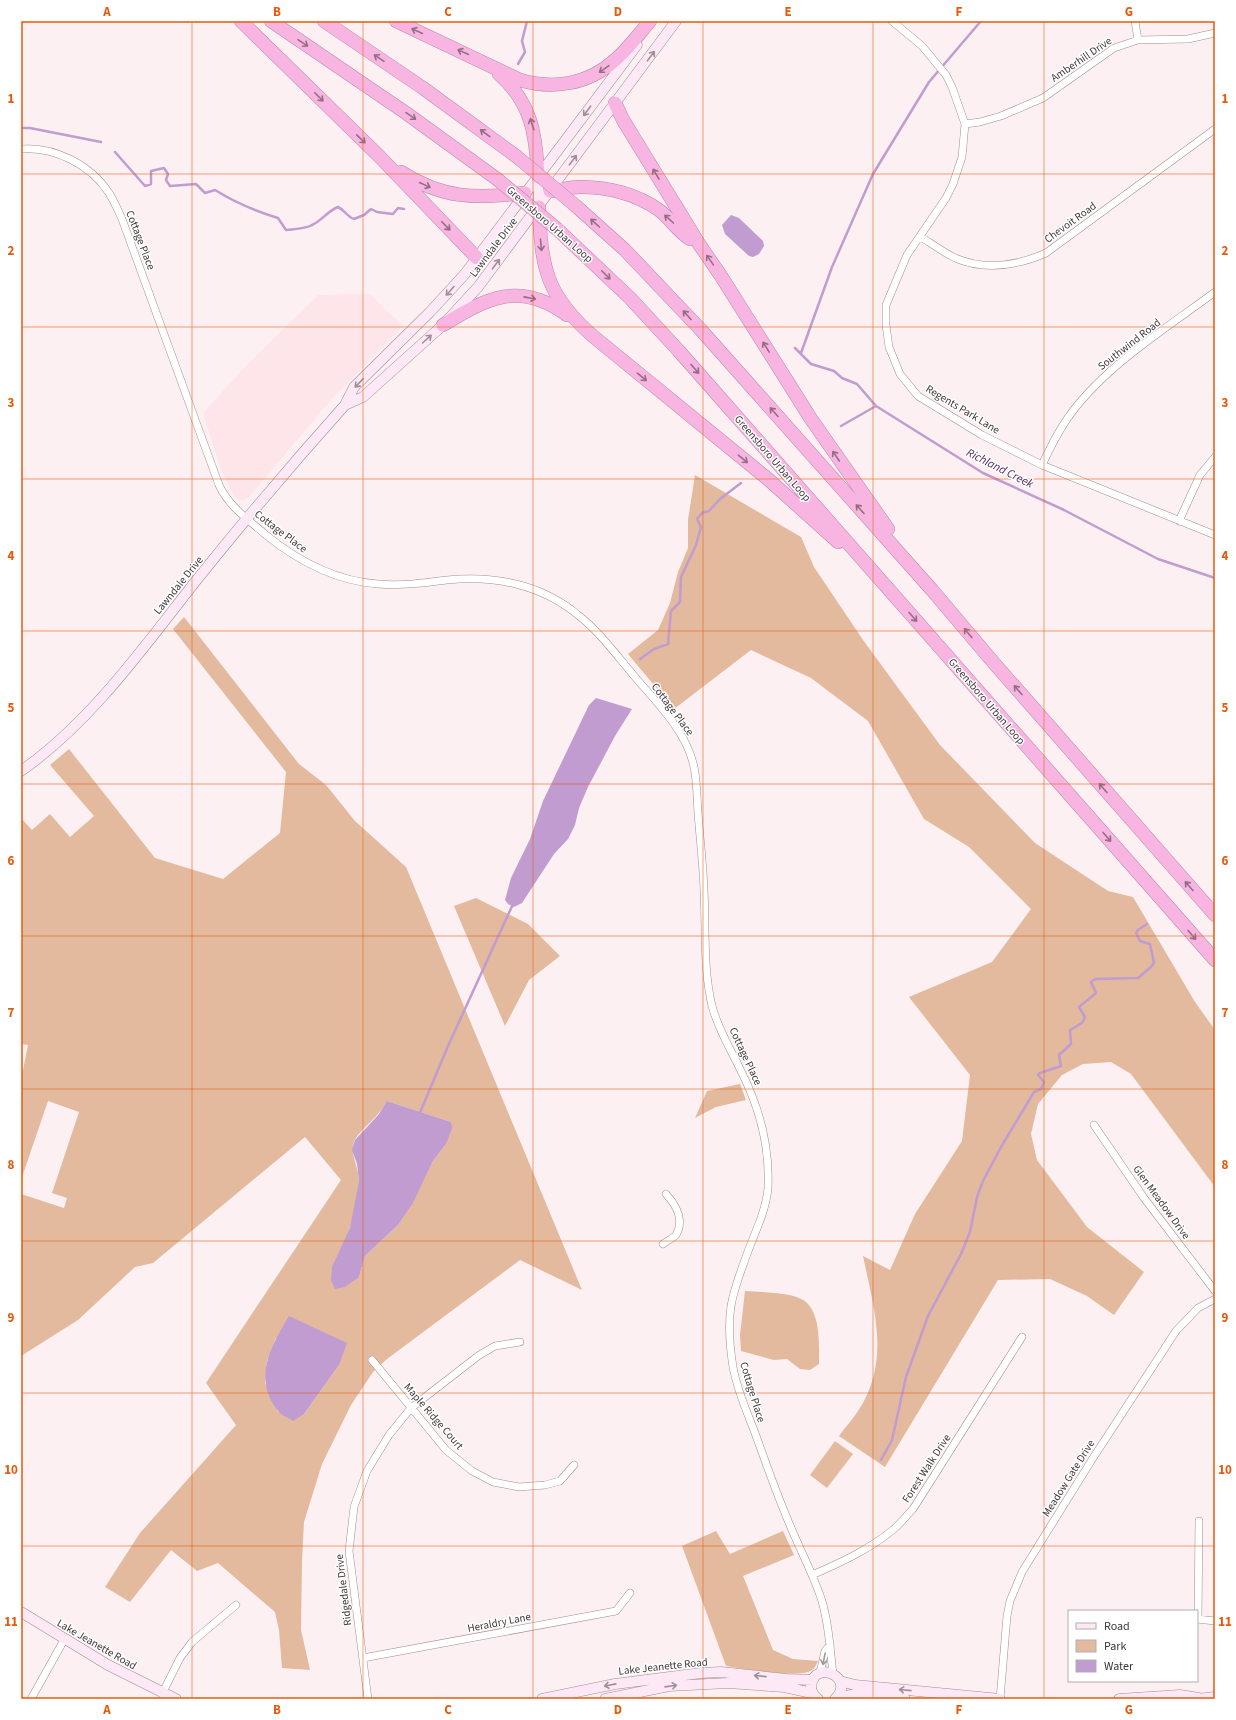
<svg xmlns="http://www.w3.org/2000/svg" width="1236" height="1720" font-family="'Source Sans 3',sans-serif">
	<style>
		.built { fill: #fde5ea }
		.green { fill: #e3ba9e; fill-rule: evenodd }
		.water { fill: #c09cd0 }
		.lines { fill: none; stroke-linecap: round; stroke-linejoin: round }
		.stream { stroke: #c09cd0; stroke-width: 2.5 }
		.street-casing { stroke: #a08d90; stroke-width: 8 }
		.secondary-casing { stroke: #a08d90; stroke-width: 11 }
		.highway-casing { stroke: #b889a6; stroke-width: 14 }
		.street { stroke: #fff; stroke-width: 7 }
		.secondary { stroke: #fde9f6; stroke-width: 10 }
		.highway { stroke: #f9b5e1; stroke-width: 13 }
		.highway-bridge-casing { stroke: #b889a6; stroke-width: 14; stroke-linecap: butt }
		.highway-bridge { stroke: #f9b5e1; stroke-width: 13 }
		.oneway { stroke: #926f84 }
		.oneway2 { stroke: #9e9096 }
		.oneway3 { stroke: #9e9a9b }
		.grid { fill: none; stroke: #e8590c; stroke-width: 1; stroke-opacity: 0.55 }
		.labels { text-anchor: middle; stroke-width: 3; stroke-linejoin: round; paint-order: stroke }
		.street-label { font-size: 11px; fill: #3e3637; stroke: #fff }
		.water-label { font-size: 12px; font-style: italic; fill: #532665; stroke: #fff }
		.neatline { fill: none; stroke: #e8590c; stroke-width: 1.5 }
		.grid-label { font-size: 13px; text-anchor: middle; font-weight: bold; fill: #e8590c }
	</style>
	<rect width="100%" height="100%" fill="#fdf0f2"/>
	<path class="built" d="M370,294L403,326L330,401L248,498L244,500L236,499L221,470L203,413L242,370L318,295Z"/>
	<path class="green" d="M695,475L801,537L814,567L863,640L940,745L1035,843L1108,891L1133,897L1195,1002L1215,1030V1187L1131,1074L1111,1062L1083,1064L1062,1075L1038,1104L1031,1134L1037,1160L1087,1227L1144,1272L1114,1315L1087,1296L1050,1279L998,1280L885,1467L839,1436C847,1425 858,1413 864,1401C889,1353 873,1305 863,1256L890,1270L915,1214L962,1141L970,1075L909,997L992,962L1031,909L969,847L924,819L868,721L811,678L751,650L674,709L628,654L658,630L670,603L678,572L688,548V520Z
		M184,617L299,764L326,785L355,821L406,867L582,1290L520,1260L387,1359L373,1372L351,1405L322,1464L304,1522L302,1561L301,1630L310,1670L282,1668L279,1630L275,1612L218,1563L197,1571L171,1550L130,1602L105,1587L140,1533L236,1425L206,1383L341,1180L305,1137L153,1263L135,1267L78,1320L21,1356V1194L64,1208L67,1198L52,1193L79,1112L48,1101L21,1180V1080L28,1045L21,1044V818L32,830L50,814L70,837L94,816L50,765L69,749L155,858L223,879L280,833L286,772L173,629ZM387,1101L451,1122L446,1144L433,1161L413,1202L398,1225L365,1256L359,1277L345,1242C352,1224 359,1201 359,1181C359,1168 350,1155 354,1142C357,1132 380,1116 387,1101ZM276,1338L339,1365L304,1414L278,1412L265,1383L267,1361Z
		M476,898L528,924L560,956L529,980L505,1026L454,906Z
		M740,1084L746,1100L716,1107L695,1118L707,1091Z
		M745,1291C759,1292 796,1292 806,1302C821,1316 819,1345 819,1364L810,1370L800,1369L787,1359L774,1360L741,1351L740,1335Z
		M835,1441L853,1454L827,1488L810,1475Z
		M716,1531L730,1554L783,1531L794,1555L743,1576L773,1650L793,1659L818,1661C816,1666 814,1670 808,1672C792,1677 745,1669 726,1666L682,1546Z"/>
	<path class="water" d="M731,215L739,218L763,241L764,246L759,254L753,257L749,256L725,234L722,225Z
		M596,698L632,709L615,736L588,787L579,808L575,825L568,839L554,854L522,903L514,907L508,904L505,900L511,878L530,839L543,801L589,705Z
		M387,1101L451,1122L452,1128L446,1144L433,1161L413,1203L398,1225L365,1256L359,1277L345,1287L335,1289L331,1280L332,1267L350,1228L359,1181L357,1164L352,1150L355,1140L379,1114Z
		M289,1316L347,1343L339,1365L304,1414L293,1421C289,1418 281,1415 278,1411C252,1378 271,1346 289,1316Z"/>
	<g class="lines">
		<path class="stream" d="M518,64L525,52L522,41L527,21
			M21,128H30L101,142
			M115,152L145,186L151,184V171L164,168L168,174L166,180L170,186L196,184L205,193L215,190C236,203 255,211 278,218L286,230C294,229 305,229 312,225C323,220 326,212 338,207C345,210 347,217 354,219L364,215L371,209L377,212L393,214L398,208L404,209
			M795,348L811,364L834,371L842,378L857,384L876,406L983,473L1064,510L1158,559L1215,578
			M801,353L832,267L873,174L929,82L981,21
			M841,426L876,406
			M640,659L654,649L668,644L671,611L680,602L681,577L696,545L701,527L697,519L702,513L709,511L720,499L741,483
			M419,1115L448,1046L513,904
			M881,1460L892,1440L906,1377L928,1316L961,1254L970,1232L977,1197L983,1181L1001,1147L1034,1092L1041,1089L1044,1082L1038,1075L1040,1073L1061,1066L1059,1055L1071,1044L1070,1030L1082,1023L1085,1017L1079,1007L1096,993L1091,982L1095,979L1138,978L1151,967L1154,963L1150,944L1140,941L1136,933L1138,930L1147,924"/>
		<g class="street-casing">
			<path id="street" d="M892,21L922,46L946,75L952,87L965,124L962,157L953,184L946,198L907,255L886,305V325L889,347L900,374L918,396L982,435L1042,465L1215,535
				M1135,21L1138,40
				M965,124L980,122L1001,116L1043,98L1114,48L1138,40L1188,39L1215,33
				M21,149C54,146 91,165 109,193C114,201 118,210 122,219L219,485C229,507 249,520 266,535C298,561 336,581 378,584C401,586 424,583 447,580C493,575 541,584 578,615C600,632 617,656 635,677C657,703 687,732 694,767C697,781 697,798 698,813C700,839 703,864 704,890C706,928 703,968 712,1006C718,1029 730,1048 740,1069C759,1106 770,1146 768,1188C766,1211 755,1232 747,1254C741,1271 734,1288 731,1306C728,1325 730,1348 733,1367C737,1390 747,1412 755,1433C765,1460 774,1487 785,1513C796,1542 811,1569 821,1598C829,1623 830,1649 833,1674
				M921,237C932,244 943,252 955,258C986,271 1016,266 1046,253L1215,129
				M1042,465C1049,450 1056,436 1065,422C1100,369 1165,329 1215,292
				M1179,521L1200,475L1215,457
				M1094,1125L1144,1198L1215,1291
				M663,1244C667,1241 673,1238 676,1235C685,1219 676,1205 666,1194
				M372,1360L446,1450L472,1471L493,1482L519,1487L545,1485L560,1481L574,1465
				M812,1575C840,1563 870,1549 894,1529C901,1523 907,1515 913,1509L1022,1337
				M1197,1619L1215,1621
				M1198,1619L1199,1521
				M363,1658L616,1611L630,1593
				M820,1673L825,1651L830,1645
				M162,1694L180,1658L192,1642L236,1605
				M31,1699L64,1640
				M368,1699L349,1551L354,1507L367,1471L389,1435L411,1408L478,1356L495,1346L520,1342
				M1000,1699L1007,1616L1010,1601L1022,1572L1093,1458L1176,1331L1198,1308L1215,1299"/>
		</g>
		<g class="secondary-casing">
			<path id="secondary" d="M538,177L539,206
				M345,405L363,397L443,325L478,287L676,21
				M21,771C90,723 143,648 195,582C243,522 293,463 345,405L354,387L430,312L464,275L637,45
				M21,1612L108,1665L176,1699
				M840,1681L855,1685L1000,1699
				M542,1699L615,1684L701,1673L721,1672L786,1679L813,1680
				M605,1699L669,1686L728,1683L784,1687L812,1693
				M818,1699C814,1696 811,1691 811,1686C814,1658 857,1678 835,1699
				M835,1699C856,1690 882,1697 905,1699
				M1119,1699L1180,1695L1199,1698
				M1197,1699L1215,1697"/>
		</g>
		<g class="highway-casing">
			<path id="highway" d="M241,21L380,157L477,258
				M271,21L406,113L497,179
				M324,21L423,88L516,156
				M396,21L520,80C554,90 589,84 615,60C628,49 639,34 650,21
				M499,74C532,103 536,135 538,177
				M615,103L623,120L699,244L721,276L811,419L888,529
				M401,172C445,200 475,198 525,193
				M550,191C560,190 571,187 580,187C608,187 636,194 659,210C670,218 678,232 690,239
				M539,207C541,267 546,296 594,337L769,480L838,542
				M577,207L625,250L701,330L932,590L993,662L1215,915
				M557,229L630,298L678,350L1215,960
				M443,325C487,298 519,280 567,315"/>
		</g>
		<use href="#street" class="street"/>
		<use href="#secondary" class="secondary"/>
		<use href="#highway" class="highway"/>
		<g class="highway-bridge-casing">
			<path id="highway-bridge" d="M516,156L577,207
				M497,179L557,229"/>
		</g>
		<use href="#highway-bridge" class="highway-bridge"/>
	</g>
	<defs><path id="oneway-shaft" d="M-6 0H5M1.5-3L5.5 0L1.5 3" fill="none" stroke-width="1.6" stroke-linecap="round" stroke-linejoin="round"/></defs>
	<g class="oneway">
		<use href="#oneway-shaft" transform="translate(417 31) rotate(-155)"/>
		<use href="#oneway-shaft" transform="translate(303 43) rotate(34)"/>
		<use href="#oneway-shaft" transform="translate(463 52) rotate(-155)"/>
		<use href="#oneway-shaft" transform="translate(379 58) rotate(-146)"/>
		<use href="#oneway-shaft" transform="translate(604 69) rotate(145)"/>
		<use href="#oneway-shaft" transform="translate(319 97) rotate(45)"/>
		<use href="#oneway-shaft" transform="translate(411 116) rotate(35)"/>
		<use href="#oneway-shaft" transform="translate(532 124) rotate(-108)"/>
		<use href="#oneway-shaft" transform="translate(485 133) rotate(-143)"/>
		<use href="#oneway-shaft" transform="translate(361 139) rotate(44)"/>
		<use href="#oneway-shaft" transform="translate(656 174) rotate(-121)"/>
		<use href="#oneway-shaft" transform="translate(425 185) rotate(25)"/>
		<use href="#oneway-shaft" transform="translate(669 219) rotate(-138)"/>
		<use href="#oneway-shaft" transform="translate(595 223) rotate(-138)"/>
		<use href="#oneway-shaft" transform="translate(446 226) rotate(46)"/>
		<use href="#oneway-shaft" transform="translate(541 245) rotate(85)"/>
		<use href="#oneway-shaft" transform="translate(710 260) rotate(-125)"/>
		<use href="#oneway-shaft" transform="translate(606 275) rotate(45)"/>
		<use href="#oneway-shaft" transform="translate(530 298) rotate(11)"/>
		<use href="#oneway-shaft" transform="translate(687 315) rotate(-132)"/>
		<use href="#oneway-shaft" transform="translate(766 347) rotate(-122)"/>
		<use href="#oneway-shaft" transform="translate(695 369) rotate(49)"/>
		<use href="#oneway-shaft" transform="translate(642 377) rotate(40)"/>
		<use href="#oneway-shaft" transform="translate(774 412) rotate(-132)"/>
		<use href="#oneway-shaft" transform="translate(836 456) rotate(-124)"/>
		<use href="#oneway-shaft" transform="translate(743 459) rotate(39)"/>
		<use href="#oneway-shaft" transform="translate(860 509) rotate(-132)"/>
		<use href="#oneway-shaft" transform="translate(913 617) rotate(49)"/>
		<use href="#oneway-shaft" transform="translate(968 633) rotate(-130)"/>
		<use href="#oneway-shaft" transform="translate(1018 690) rotate(-131)"/>
		<use href="#oneway-shaft" transform="translate(1103 788) rotate(-131)"/>
		<use href="#oneway-shaft" transform="translate(1107 837) rotate(49)"/>
		<use href="#oneway-shaft" transform="translate(1189 886) rotate(-131)"/>
		<use href="#oneway-shaft" transform="translate(1192 935) rotate(49)"/>
	</g>
	<g class="oneway2">
		<use href="#oneway-shaft" transform="translate(651 56) rotate(-53)"/>
		<use href="#oneway-shaft" transform="translate(587 111) rotate(127)"/>
		<use href="#oneway-shaft" transform="translate(573 160) rotate(-53)"/>
		<use href="#oneway-shaft" transform="translate(496 264) rotate(-53)"/>
		<use href="#oneway-shaft" transform="translate(450 291) rotate(132)"/>
		<use href="#oneway-shaft" transform="translate(427 339) rotate(-42)"/>
		<use href="#oneway-shaft" transform="translate(359 383) rotate(134)"/>
		<use href="#oneway-shaft" transform="translate(760 1676) rotate(-174)"/>
		<use href="#oneway-shaft" transform="translate(610 1685) rotate(169)"/>
		<use href="#oneway-shaft" transform="translate(671 1686) rotate(-8)"/>
		<use href="#oneway-shaft" transform="translate(905 1690) rotate(-174)"/>
	</g>
	<use class="oneway3" href="#oneway-shaft" transform="translate(824 1659) rotate(101)"/>
	<path class="grid" d="M192,21V1699M363,21V1699M533,21V1699M703,21V1699M873,21V1699M1044,21V1699M21,174H1215M21,327H1215M21,479H1215M21,631H1215M21,784H1215M21,936H1215M21,1089H1215M21,1241H1215M21,1393H1215M21,1546H1215"/>
	<g class="labels">
		<g class="street-label">
			<text transform="translate(1081 59) rotate(-34)" y="4">Amberhill Drive</text>
			<text transform="translate(1070 222) rotate(-36)" y="4">Chevoit Road</text>
			<text transform="translate(550 224) rotate(41)" y="4">Greensboro Urban Loop</text>
			<text transform="translate(141 240) rotate(69)" y="4">Cottage Place</text>
			<text transform="translate(493 247) rotate(-53)" y="4">Lawndale Drive</text>
			<text transform="translate(1129 344) rotate(-38)" y="4">Southwind Road</text>
			<text transform="translate(963 409) rotate(31)" y="4">Regents Park Lane</text>
			<text transform="translate(773 458) rotate(49)" y="4">Greensboro Urban Loop</text>
			<text transform="translate(281 531) rotate(37)" y="4">Cottage Place</text>
			<text transform="translate(178 585) rotate(-51)" y="4">Lawndale Drive</text>
			<text transform="translate(987 701) rotate(49)" y="4">Greensboro Urban Loop</text>
			<text transform="translate(673 709) rotate(53)" y="4">Cottage Place</text>
			<text transform="translate(746 1056) rotate(65)" y="4">Cottage Place</text>
			<text transform="translate(1162 1202) rotate(54)" y="4">Glen Meadow Drive</text>
			<text transform="translate(753 1392) rotate(73)" y="4">Cottage Place</text>
			<text transform="translate(434 1416) rotate(49)" y="4">Maple Ridge Court</text>
			<text transform="translate(926 1468) rotate(-57)" y="4">Forest Walk Drive</text>
			<text transform="translate(1068 1478) rotate(-58)" y="4">Meadow Gate Drive</text>
			<text transform="translate(343 1590) rotate(-97)" y="4">Ridgedale Drive</text>
			<text transform="translate(499 1622) rotate(-11)" y="4">Heraldry Lane</text>
			<text transform="translate(97 1644) rotate(30)" y="4">Lake Jeanette Road</text>
			<text transform="translate(663 1666) rotate(-6)" y="4">Lake Jeanette Road</text>
		</g>
		<g class="water-label">
			<text transform="translate(1000 468) rotate(27)" y="4">Richland Creek</text>
		</g>
	</g>
	<rect width="1236" height="1720" fill="none" stroke="#ffffff" stroke-width="44"/>
	<rect x="1068" y="1610" width="130" height="72" fill="#ffffff" stroke="#b2afaf"/>
	<rect x="1076" y="1623" width="20" height="6" fill="#fde9f6" stroke="#b2afaf"/>
	<text x="1104" y="1630" font-size="12" fill="#3e3637">Road</text>
	<rect x="1076" y="1640" width="20" height="12" fill="#e3ba9e" stroke="#b2afaf"/>
	<text x="1104" y="1650" font-size="12" fill="#3e3637">Park</text>
	<rect x="1076" y="1660" width="20" height="12" fill="#c09cd0" stroke="#b2afaf"/>
	<text x="1104" y="1670" font-size="12" fill="#3e3637">Water</text>
	<rect x="22" y="22" width="1192" height="1676" class="neatline"/>
	<g class="grid-label">
		<text x="107" y="16">A</text>
		<text x="277" y="16">B</text>
		<text x="448" y="16">C</text>
		<text x="618" y="16">D</text>
		<text x="788" y="16">E</text>
		<text x="959" y="16">F</text>
		<text x="1129" y="16">G</text>
		<text x="11" y="103">1</text>
		<text x="1225" y="103">1</text>
		<text x="11" y="255">2</text>
		<text x="1225" y="255">2</text>
		<text x="11" y="407">3</text>
		<text x="1225" y="407">3</text>
		<text x="11" y="560">4</text>
		<text x="1225" y="560">4</text>
		<text x="11" y="712">5</text>
		<text x="1225" y="712">5</text>
		<text x="11" y="865">6</text>
		<text x="1225" y="865">6</text>
		<text x="11" y="1017">7</text>
		<text x="1225" y="1017">7</text>
		<text x="11" y="1169">8</text>
		<text x="1225" y="1169">8</text>
		<text x="11" y="1322">9</text>
		<text x="1225" y="1322">9</text>
		<text x="11" y="1474">10</text>
		<text x="1225" y="1474">10</text>
		<text x="11" y="1626">11</text>
		<text x="1225" y="1626">11</text>
		<text x="107" y="1714">A</text>
		<text x="277" y="1714">B</text>
		<text x="448" y="1714">C</text>
		<text x="618" y="1714">D</text>
		<text x="788" y="1714">E</text>
		<text x="959" y="1714">F</text>
		<text x="1129" y="1714">G</text>
	</g>
</svg>
